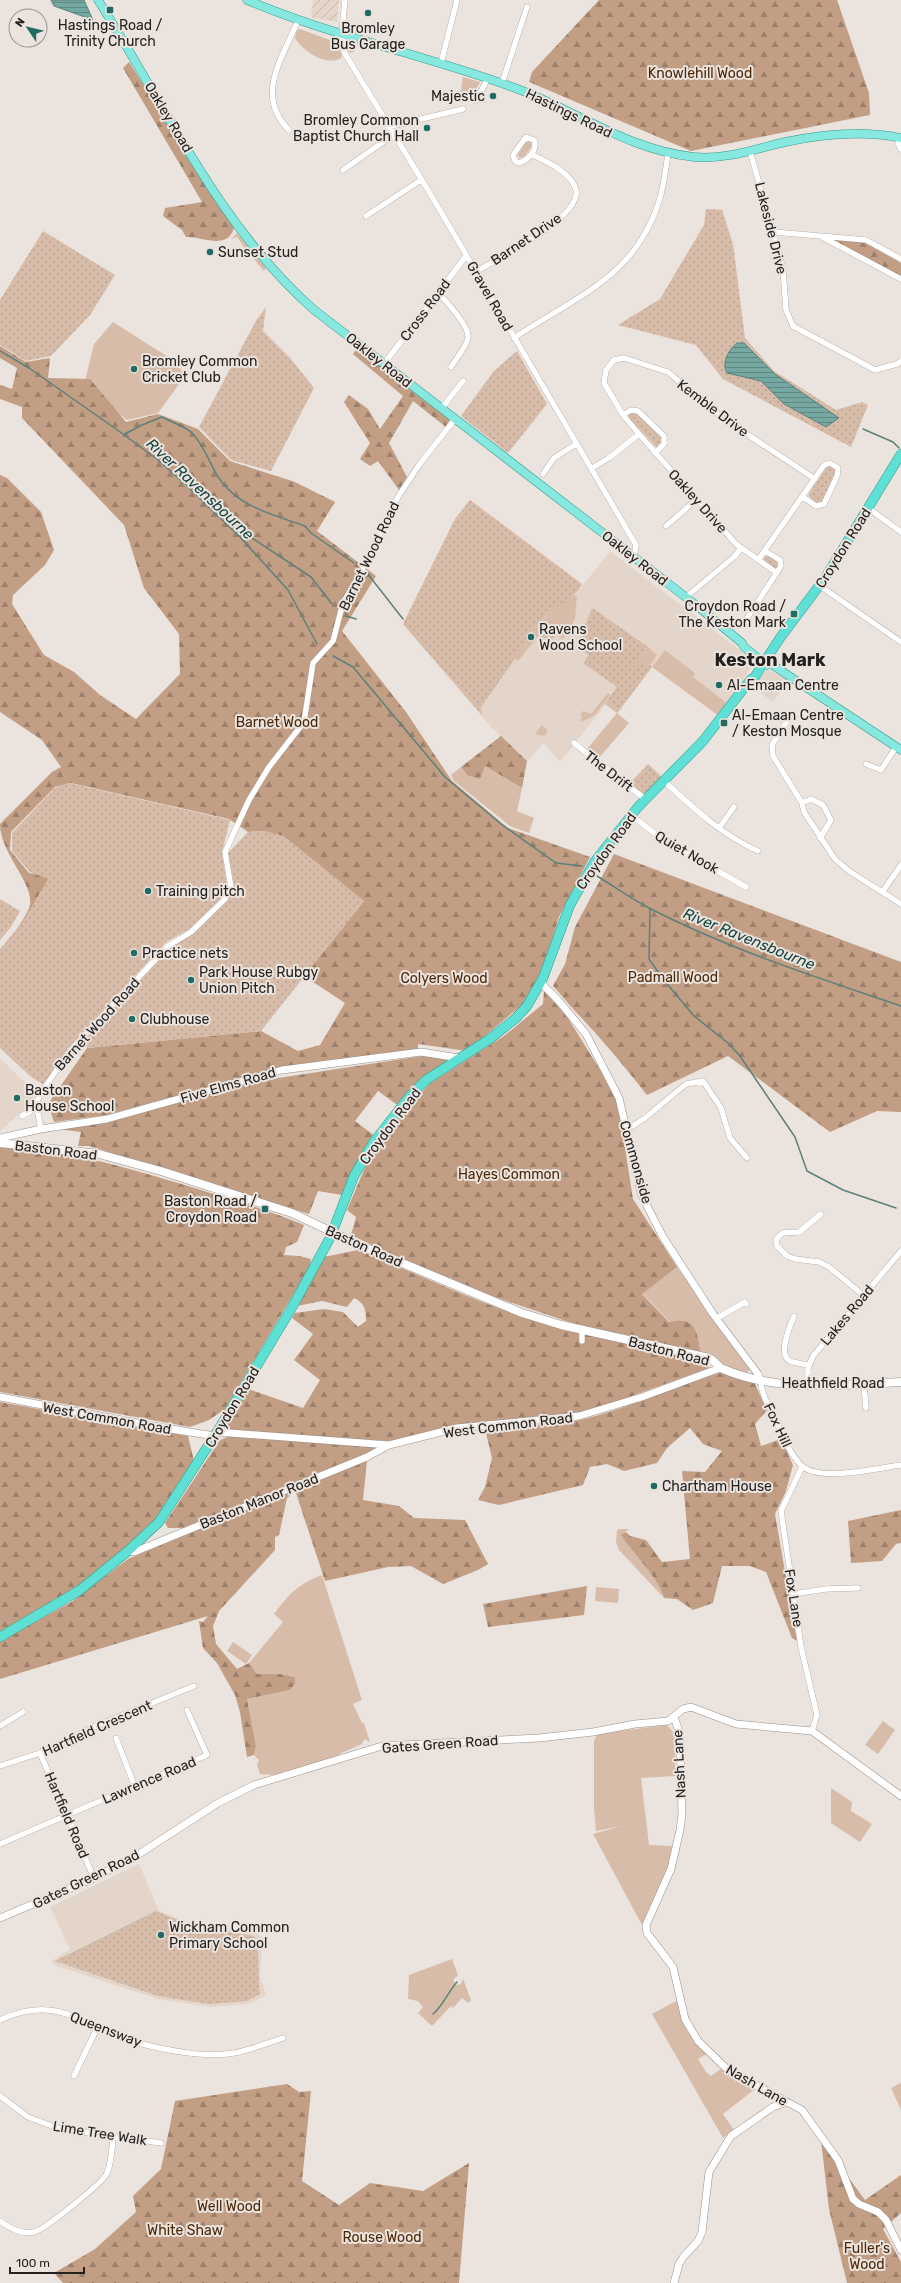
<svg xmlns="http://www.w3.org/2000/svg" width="901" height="2283" font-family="Rubik,sans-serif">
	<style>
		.built { fill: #e4d5ca }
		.industrial { fill: url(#industrial-furrows) }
		.grass { fill: #d7bca9 }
		.forest { fill: url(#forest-firs) }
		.park { fill: url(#park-dots) }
		.water { fill: url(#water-rules); stroke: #5d807a }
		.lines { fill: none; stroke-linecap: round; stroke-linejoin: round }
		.stream { stroke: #5d807a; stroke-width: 1.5 }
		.minor-casing { stroke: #97908a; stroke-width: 6 }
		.tertiary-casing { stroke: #97908a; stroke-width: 8 }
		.secondary-casing { stroke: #97908a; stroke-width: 9 }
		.primary-casing { stroke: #30998e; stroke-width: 9 }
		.trunk-casing { stroke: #30998e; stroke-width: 10 }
		.minor { stroke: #fff; stroke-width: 5.5 }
		.tertiary { stroke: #fff; stroke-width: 7 }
		.secondary { stroke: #fff; stroke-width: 8 }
		.primary { stroke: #86e8df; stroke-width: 8 }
		.trunk { stroke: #5ee0d4; stroke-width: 9 }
		.poi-dot { fill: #226b63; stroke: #ebe3dd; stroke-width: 1.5 }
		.labels { text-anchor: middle; stroke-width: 4; stroke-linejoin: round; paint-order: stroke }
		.poi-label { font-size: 14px; fill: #24211f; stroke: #ebe3dd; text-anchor: start }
		.park-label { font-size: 14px; fill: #4c2808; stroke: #ebe3dd }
		.street-label { font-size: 14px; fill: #24211f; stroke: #ebe3dd }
		.water-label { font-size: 15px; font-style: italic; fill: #15443f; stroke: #ebe3dd }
		.district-label { font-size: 18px; font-weight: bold; fill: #24211f; stroke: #ebe3dd }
	</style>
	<defs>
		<pattern id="industrial-furrows" width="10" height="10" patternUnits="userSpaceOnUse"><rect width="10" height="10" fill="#e4d5ca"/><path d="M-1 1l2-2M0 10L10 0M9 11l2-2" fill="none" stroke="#c3b7ad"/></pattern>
		<pattern id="forest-firs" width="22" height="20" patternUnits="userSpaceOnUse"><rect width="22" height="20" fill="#c19e84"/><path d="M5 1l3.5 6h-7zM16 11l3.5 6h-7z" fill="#9d806b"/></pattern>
		<pattern id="park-dots" width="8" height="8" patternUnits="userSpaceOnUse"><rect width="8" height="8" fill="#d7bca9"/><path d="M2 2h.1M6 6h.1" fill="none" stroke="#b8a191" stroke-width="1.8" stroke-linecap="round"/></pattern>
		<pattern id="water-rules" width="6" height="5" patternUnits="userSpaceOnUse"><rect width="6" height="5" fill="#75a8a1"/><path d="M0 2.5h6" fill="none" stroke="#608883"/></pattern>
	</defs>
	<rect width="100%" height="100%" fill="#ebe3dd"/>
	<path class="built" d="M470,500L583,585L610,551L750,658L751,667L740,684L738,690L728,704L692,677L695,673L665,650L617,713L606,704L560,762L544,743L527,761L491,727L403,624L455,519Z
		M767,669L788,680L773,702L753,687Z
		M0,1058L36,1094L23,1111L0,1131Z
		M139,1864L159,1911L192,1924L257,1933L262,1938L260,1976L266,1996L247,2004L210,2007L158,1999L54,1965L52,1961L70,1949L50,1907Z"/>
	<path class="industrial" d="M313,0H339L337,22L311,17Z"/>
	<path class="grass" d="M300,29L335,42L342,54L341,58C326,67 303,51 295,38L297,30Z
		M346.5 48a4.5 4.5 0 1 1 9 0a4.5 4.5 0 1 1-9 0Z
		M463,77L480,82L470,101L460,96Z
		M530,141L532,146L524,157L519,158L518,154L526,142Z
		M237,233L266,268L264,271L246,250L181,336L246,250L237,237L231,239Z
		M113,322L176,362L185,376L158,413L127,420L84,385L94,344Z
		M577,595L575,619L563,639L556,635L550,641L539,635L518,661L453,607L516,653C528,636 557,599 577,595Z
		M592,608L594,609L584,633L585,642L581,645L583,630Z
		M648,647L657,655L650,665L641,659L619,689L617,687Z
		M665,650L695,673L693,677L728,704L719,716L652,667Z
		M608,693L610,695L595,715L581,722L582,716L580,715L583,711L591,714Z
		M606,702L619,711L617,713L629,723L598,759L587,749L617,713L605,704Z
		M542,725L547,730V734L542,736L535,734Z
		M485,766L522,788L517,811L534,818L529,833L510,826L454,781L451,775L461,767L467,775Z
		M677,1267L750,1369L749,1371L745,1373L723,1366L719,1360L713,1356L701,1354C697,1332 697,1315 670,1322L642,1293Z
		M620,1529H629L622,1535C633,1553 660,1580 664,1598L619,1550L616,1542L617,1530Z
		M322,1575L362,1700L353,1704L362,1723H364L370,1742L364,1739L362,1744L339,1754V1757L277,1775L260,1774L257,1765L259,1760L254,1755L256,1746L247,1699L290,1690L295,1684V1677L280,1674H257L249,1663L283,1622L274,1614C290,1593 297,1585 322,1575Z
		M596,1587L619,1589L618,1603L595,1601Z
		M233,1642L252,1655L246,1664L227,1651Z
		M883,1721L895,1730L878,1754L865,1745Z
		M667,1725L675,1734V1776L641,1778L649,1845L672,1846L667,1869L642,1925L593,1834L621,1826L596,1831L594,1809V1741L597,1734Z
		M831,1788L852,1802L851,1811L872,1824L860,1842L831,1823Z
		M452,1959L458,1975L453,1980L457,1985L461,1984L463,1979L471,2000L468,2003L462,1998L453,2008L451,2006L432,2026L418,2013L423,2007L418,2001L408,1999L409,1975Z
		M678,2000L687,2031L707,2054L698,2059L706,2072L711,2076L721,2069L755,2089L723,2114L734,2130L723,2138L652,2014Z
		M901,2083V2110L891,2088Z"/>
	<path class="forest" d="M599,0H837L869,93L870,115L691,151L529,82L532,72Z
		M129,62L234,228C227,251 202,236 186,237L182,230L163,216L165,208L202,202L123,68Z
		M833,240L864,242L901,263V276Z
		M0,346L26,362L50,358L48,378L90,379L126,422L158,414L198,429L230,461L295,482L335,502L317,531L376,576L342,631L406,712L452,781L508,828L590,857L559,917L549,951L529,999L467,1051L418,1044V1049L252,1075L107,1115L54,1122L48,1104L87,1048L261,1031L298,1051L320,1045L345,1003L304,976L364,901L265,831L248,832L229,819L71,783L55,787L11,832L10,850L29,873L50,876L147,927L10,941C15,931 28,914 30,905C34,883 0,853 0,824L52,772L61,767L42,740L0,712V475L7,478L41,512L54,550L45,565L13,595L12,604L44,655L74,672L100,695L136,719L180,674L179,634L144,588L124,525L22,418V407L0,399V385L12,389L17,368L0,358Z
		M357,348L450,420L446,427L413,401L389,443L407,477L399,490L378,461L370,466L360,459L370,443L344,402L349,395L368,409L380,429L403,396L353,354Z
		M501,736L527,761L522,788L485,766L480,779L467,775L461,767Z
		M614,854L901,962V1112L877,1111L830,1132L728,1056L647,1095C624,1066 601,1038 575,1011C567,1003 561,994 553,986L565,964L575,927Z
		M544,991L566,1015L617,1097L633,1199L677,1267L642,1294L669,1322C697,1315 697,1332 701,1354L572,1323L495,1297L403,1260L351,1235L356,1217L347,1210L366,1165L383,1138L429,1084L504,1036L543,1004Z
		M422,1056L454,1058L400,1107L378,1091L355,1121L376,1137L342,1195L318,1191L309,1214L89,1146H78L81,1132L57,1129L245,1083Z
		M0,1148C64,1148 127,1168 188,1186C227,1198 266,1209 304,1225L297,1242L286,1247L284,1255L299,1256L311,1259L309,1268L225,1409L209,1420L190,1427L0,1392Z
		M358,1250C416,1273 473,1301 533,1320C588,1337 645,1347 701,1358L707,1361L709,1368L607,1405L578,1413L552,1415L402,1440L386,1441L232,1430L227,1427L228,1422L248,1389L303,1408L320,1380L294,1360L313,1334L292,1318L295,1313L324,1309L343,1312L358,1327L366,1321C366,1310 365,1303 354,1298L347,1307L322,1301L297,1306L324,1257Z
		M720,1373L754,1382L767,1410L755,1424L761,1446L781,1439L793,1465L786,1491L775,1514L797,1641L792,1638L766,1572L750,1566H722L713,1603L693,1610L677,1599L664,1598C660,1580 633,1553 621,1535L626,1532L630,1536L646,1540L662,1562L690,1559L682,1471L705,1472L722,1451L703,1444L690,1428L667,1448L657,1463L624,1471L607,1464L590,1467L583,1485L499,1505L478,1500L485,1487L492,1458L485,1429C516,1425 550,1426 580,1420C629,1409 672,1385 720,1373Z
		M0,1402L188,1436L194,1461L158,1517L143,1533L70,1593L0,1633Z
		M230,1436L389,1445L186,1528H168L165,1523L220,1440Z
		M367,1460L363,1500L399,1506L414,1518L465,1520L488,1564L478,1570L443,1584L411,1566L388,1567L325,1581L295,1490Z
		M290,1491L291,1495L287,1498L279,1535L275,1537V1550L219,1611L213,1626L216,1644L237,1669L249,1663L257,1674H280L295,1677V1684L290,1690L247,1699L256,1746L254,1755L247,1757L240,1712L235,1695L217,1663L203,1648L199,1621L203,1622L208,1616L0,1679V1641L71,1602L128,1559Z
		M901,1510V1543L896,1544L882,1561L851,1563L848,1521Z
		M587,1586L584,1615L488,1627L483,1604Z
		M287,2084L299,2092L311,2091L302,2181L339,2205L370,2183L423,2191L469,2163L459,2283H63L54,2273L95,2249L136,2212L133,2196L161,2169L175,2101Z
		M821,2140L865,2200L901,2175V2213L883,2229L901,2262V2283H847L829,2209Z"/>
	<path class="park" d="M706,209L722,210L733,244L745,338L774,371L836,410L862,402L868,405L851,447L723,379L696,345L618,325L660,299L704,225Z
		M43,231L115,275L90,315L51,356L26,361L0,345V300Z
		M266,307L263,331L291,359L314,388L271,471L231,460L199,427L257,319Z
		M517,351L547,404L508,453L461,416L494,371Z
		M637,412L663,438V443L657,448L627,416L631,413Z
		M828,465L835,468L836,471L823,500L821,503L817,504L808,495Z
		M470,500L582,584C573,599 571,596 558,606C539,619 526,640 513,658L515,659L481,707L482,715L403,624L455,519Z
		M767,555L780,564L776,569L763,560Z
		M594,609L648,647L618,687L619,688L641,659L652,667L619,711L606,702L617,687L583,663L589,655L584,652L581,645L585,642L584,633Z
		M648,764L662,777L645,795L629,784Z
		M69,783L230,820L222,852L227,886L223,897L188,930L166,942L66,1051L45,1086L30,1076L0,1048V949L22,923L48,879L30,872L12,851V833L55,788Z
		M265,831L284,836L364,901L261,1031L87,1048L83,1040L169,949L194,933L227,899L234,885L228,853L248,832Z
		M0,899L20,911L11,927L0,940Z
		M156,1911L194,1927L254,1936C261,1949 257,1977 260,1994L247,2001L209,2004L158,1996L55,1961Z"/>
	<path class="water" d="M51,0H84L93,20L54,6Z
		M737,343H744L775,374L839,418L826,427L784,404L761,381L727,373C721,363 729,349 737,343Z"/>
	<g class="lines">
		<path class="stream" d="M0,351L29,368L116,429L157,459L186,485L240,537L288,590L317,644
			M863,429L893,442L899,448
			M125,434L142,425L162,417C171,422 185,426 192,433C208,449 211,473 228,489C247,509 280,517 305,526L311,533L354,563
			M238,535H245L252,538L311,577L332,604
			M367,573L403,619
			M346,616L356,619
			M333,656L353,667L445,777L501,824L556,863L582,866
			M597,876C615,887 633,900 651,909C731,950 816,977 901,1006
			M650,909L649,959L663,979L694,1016L728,1043L740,1056L795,1137L807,1171L843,1190L896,1208
			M433,2014C443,2006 448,1992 457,1982"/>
		<g class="minor-casing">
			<path id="minor" d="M345,0L342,30L344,52L434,200L636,545L634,557
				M441,63L457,0
				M502,83L527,7
				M476,101L488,78
				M388,127L463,109
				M289,130C254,95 283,58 298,20
				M526,137L534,140C538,150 528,160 519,163L515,161L513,155Z
				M899,137L898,143L901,149
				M750,151L783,269L786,310L793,326L875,370L897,364L901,361
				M343,170L393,135
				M366,216L421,180
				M774,232L866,240L901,259
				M822,237L901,279
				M475,272C496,260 582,217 576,190C572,172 545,161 531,154
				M437,293C445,299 470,327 468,338C466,347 456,359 451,367
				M514,338C576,296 637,277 660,198C664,184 666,168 668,153
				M384,364L466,256
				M442,408L463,381
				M623,415L631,410L638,411L664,436V444L655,453
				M592,468L609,458L639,434
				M543,474L554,458L576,444
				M868,508L901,532
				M666,526L696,500
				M758,560L824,465L830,463L838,468L837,476L824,504L816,506L803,497
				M777,573L736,544L639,434L623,415L604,383L606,370L614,360L624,358L668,372L724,419L815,479
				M820,586L901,642
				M686,597L734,557L741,548
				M744,623L781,566L780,560L765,551
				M789,718L772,745L773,756L802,803L804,812L835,859L849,871L901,904
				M574,743L645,799
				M866,764L881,770L896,747
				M664,781C692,807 722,835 758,851
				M802,803L811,799L823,805L831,820L820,838
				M631,815L663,840L746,887
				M719,828L734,807
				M883,891L901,865
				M22,1116L36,1108
				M41,1129L36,1103L43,1090L69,1052L168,946L191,932L225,899L231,887L225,852L249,800L269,767L304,722L313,663L333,641L343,603L359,576L398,497L419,465L455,419
				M626,1130L645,1118L686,1084L703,1081L721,1108L730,1138L747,1158
				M821,1214L799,1232L783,1233L779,1236L776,1240L777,1246L787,1256L795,1259L819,1262L829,1267L863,1295
				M794,1316C790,1326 777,1355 790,1361C795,1363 803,1364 809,1365
				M717,1318L745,1302L746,1304
				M582,1341V1331
				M761,1381C761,1395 771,1410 777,1423C783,1437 791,1456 802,1466C820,1482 878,1468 901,1465
				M864,1384L866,1408
				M808,1385V1368L813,1356L901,1251
				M802,1467L781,1511L801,1647L817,1715L812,1731
				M793,1594L826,1589L858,1588
				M0,1726L23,1712
				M116,1738L135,1787
				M40,1753L94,1878
				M0,1766L40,1753L98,1725L194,1686
				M0,1844L207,1755L187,1710
				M0,2020C58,1992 85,2028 135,2042C163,2050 205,2058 234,2053C250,2050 267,2043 283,2038
				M74,2076L98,2026
				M0,2096L28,2117L60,2129L161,2143
				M0,2221C9,2228 22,2235 34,2232C44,2230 104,2182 107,2173C112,2162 112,2148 113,2136"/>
		</g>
		<g class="tertiary-casing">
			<path id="tertiary" d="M541,983L558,1000L586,1034L619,1098L642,1196L663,1237L713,1314L758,1374L761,1381
				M0,1138L41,1129L107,1119L282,1070L421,1052L459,1058
				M0,1397L158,1427L215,1436
				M217,1432L389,1445L457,1428L579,1416L642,1397L720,1368
				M128,1551L134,1552L367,1457L389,1445
				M674,1717L680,1734L682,1815L680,1830L671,1869L646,1925L647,1933L673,1967L685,2019L698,2041L728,2070L802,2110L838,2160L853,2199L859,2204L878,2212L886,2220L901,2250
				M0,1918L94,1878L139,1854L218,1803L254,1785L382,1746L539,1738L593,1732L635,1724L668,1721L683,1709L691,1707L736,1724L812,1731L901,1796
				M674,2283L679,2264L684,2256L698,2241L702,2232L709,2172L731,2136L773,2107L787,2102"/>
		</g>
		<g class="secondary-casing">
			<path id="secondary" d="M0,1143L99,1154L161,1171L292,1213L364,1247L522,1313L561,1325L709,1358C715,1360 717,1367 723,1369C779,1393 842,1385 901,1382"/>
		</g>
		<g class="primary-casing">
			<path id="primary" d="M98,0C165,105 218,225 313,309L696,605L742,643L744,647L767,665L771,664
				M247,0C334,37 426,55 515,88C576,110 627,150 694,157C725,160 755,149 785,142C823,134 863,130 901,138
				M770,660L771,664L901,750"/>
		</g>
		<g class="trunk-casing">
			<path id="trunk" d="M0,1637L80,1590L128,1551L159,1522L217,1432L291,1309L330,1238L354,1176L373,1143L409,1097L426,1080L491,1038L516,1018L527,1006L543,978L570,905L595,861L638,807L703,741L751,679L754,678L780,638L825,578L901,454"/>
		</g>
		<use href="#minor" class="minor"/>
		<use href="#tertiary" class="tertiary"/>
		<use href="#secondary" class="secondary"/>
		<use href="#primary" class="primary"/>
		<use href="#trunk" class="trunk"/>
	</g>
	<g class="poi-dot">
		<rect x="106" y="6" width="8" height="8" rx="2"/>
		<circle cx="368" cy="13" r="4"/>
		<circle cx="493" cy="96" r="4"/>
		<circle cx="427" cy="128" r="4"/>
		<circle cx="210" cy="252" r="4"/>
		<circle cx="134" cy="369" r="4"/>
		<rect x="790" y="610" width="8" height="8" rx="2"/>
		<circle cx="531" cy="637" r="4"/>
		<circle cx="719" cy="685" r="4"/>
		<rect x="720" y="719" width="8" height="8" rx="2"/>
		<circle cx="148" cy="891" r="4"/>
		<circle cx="134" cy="953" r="4"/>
		<circle cx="191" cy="980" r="4"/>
		<circle cx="132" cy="1019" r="4"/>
		<circle cx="17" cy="1098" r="4"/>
		<rect x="261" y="1205" width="8" height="8" rx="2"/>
		<circle cx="654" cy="1486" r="4"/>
		<circle cx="161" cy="1935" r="4"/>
	</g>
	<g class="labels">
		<g class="poi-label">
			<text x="110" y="30" text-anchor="middle">Hastings Road /<tspan x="110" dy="16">Trinity Church</tspan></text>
			<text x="368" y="33" text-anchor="middle">Bromley<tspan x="368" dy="16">Bus Garage</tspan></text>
			<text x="485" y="101" text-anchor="end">Majestic</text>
			<text x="419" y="125" text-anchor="end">Bromley Common<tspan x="419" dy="16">Baptist Church Hall</tspan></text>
			<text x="218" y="257">Sunset Stud</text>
			<text x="142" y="366">Bromley Common<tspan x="142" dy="16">Cricket Club</tspan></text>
			<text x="786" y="611" text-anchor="end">Croydon Road /<tspan x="786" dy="16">The Keston Mark</tspan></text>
			<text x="539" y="634">Ravens<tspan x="539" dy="16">Wood School</tspan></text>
			<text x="727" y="690">Al-Emaan Centre</text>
			<text x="732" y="720">Al-Emaan Centre<tspan x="732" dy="16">/ Keston Mosque</tspan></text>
			<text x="156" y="896">Training pitch</text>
			<text x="142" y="958">Practice nets</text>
			<text x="199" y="977">Park House Rubgy<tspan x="199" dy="16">Union Pitch</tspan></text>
			<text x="140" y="1024">Clubhouse</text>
			<text x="25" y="1095">Baston<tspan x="25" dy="16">House School</tspan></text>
			<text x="257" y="1206" text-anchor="end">Baston Road /<tspan x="257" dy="16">Croydon Road</tspan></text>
			<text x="662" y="1491">Chartham House</text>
			<text x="169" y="1932">Wickham Common<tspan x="169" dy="16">Primary School</tspan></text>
		</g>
		<g class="park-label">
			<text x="700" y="78">Knowlehill Wood</text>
			<text x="277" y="727">Barnet Wood</text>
			<text x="673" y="982">Padmall Wood</text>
			<text x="444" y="983">Colyers Wood</text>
			<text x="509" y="1179">Hayes Common</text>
			<text x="229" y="2211">Well Wood</text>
			<text x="185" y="2235">White Shaw</text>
			<text x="382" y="2242">Rouse Wood</text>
			<text x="867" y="2253">Fuller's<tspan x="867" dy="16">Wood</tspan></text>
		</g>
		<g class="street-label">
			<text transform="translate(569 113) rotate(26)" y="5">Hastings Road</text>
			<text transform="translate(169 117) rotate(59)" y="5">Oakley Road</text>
			<text transform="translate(771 228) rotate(76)" y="5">Lakeside Drive</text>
			<text transform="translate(526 239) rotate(-34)" y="5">Barnet Drive</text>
			<text transform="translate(490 296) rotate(60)" y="5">Gravel Road</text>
			<text transform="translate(425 310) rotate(-53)" y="5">Cross Road</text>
			<text transform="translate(379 360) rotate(38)" y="5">Oakley Road</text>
			<text transform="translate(713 408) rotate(37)" y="5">Kemble Drive</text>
			<text transform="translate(698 501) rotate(48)" y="5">Oakley Drive</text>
			<text transform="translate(843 548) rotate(-58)" y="5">Croydon Road</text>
			<text transform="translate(369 556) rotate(-64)" y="5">Barnet Wood Road</text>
			<text transform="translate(635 558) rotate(38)" y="5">Oakley Road</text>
			<text transform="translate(609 771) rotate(38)" y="5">The Drift</text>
			<text transform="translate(606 851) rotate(-54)" y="5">Croydon Road</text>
			<text transform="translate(687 852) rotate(30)" y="5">Quiet Nook</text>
			<text transform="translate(97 1024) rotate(-48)" y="5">Barnet Wood Road</text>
			<text transform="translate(228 1085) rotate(-16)" y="5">Five Elms Road</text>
			<text transform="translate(390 1126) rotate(-53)" y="5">Croydon Road</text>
			<text transform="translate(56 1150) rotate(7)" y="5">Baston Road</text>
			<text transform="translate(636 1162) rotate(74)" y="5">Commonside</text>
			<text transform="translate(364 1246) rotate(24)" y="5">Baston Road</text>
			<text transform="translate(847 1315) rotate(-50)" y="5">Lakes Road</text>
			<text transform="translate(669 1351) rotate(14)" y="5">Baston Road</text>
			<text x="833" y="1388">Heathfield Road</text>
			<text transform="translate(232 1407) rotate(-59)" y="5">Croydon Road</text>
			<text transform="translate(107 1418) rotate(10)" y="5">West Common Road</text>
			<text transform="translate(508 1425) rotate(-7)" y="5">West Common Road</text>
			<text transform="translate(778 1425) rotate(65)" y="5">Fox Hill</text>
			<text transform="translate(259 1501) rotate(-22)" y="5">Baston Manor Road</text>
			<text transform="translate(794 1598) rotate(81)" y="5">Fox Lane</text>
			<text transform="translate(97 1728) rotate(-24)" y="5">Hartfield Crescent</text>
			<text transform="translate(440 1744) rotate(-4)" y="5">Gates Green Road</text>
			<text transform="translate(679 1764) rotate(-93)" y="5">Nash Lane</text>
			<text transform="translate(149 1780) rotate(-23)" y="5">Lawrence Road</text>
			<text transform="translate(67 1815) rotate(67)" y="5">Hartfield Road</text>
			<text transform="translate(86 1879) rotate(-26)" y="5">Gates Green Road</text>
			<text transform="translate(106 2029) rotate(21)" y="5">Queensway</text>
			<text transform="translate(757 2085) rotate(30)" y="5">Nash Lane</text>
			<text transform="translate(100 2133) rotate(9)" y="5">Lime Tree Walk</text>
		</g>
		<g class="water-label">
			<text transform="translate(200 489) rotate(43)" y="5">River Ravensbourne</text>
			<text transform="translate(749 939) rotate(22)" y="5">River Ravensbourne</text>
		</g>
		<g class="district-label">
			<text x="770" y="666">Keston Mark</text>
		</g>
	</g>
	<g transform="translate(28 28) rotate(305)"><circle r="19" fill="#ebe3dd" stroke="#9b9591"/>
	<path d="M0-3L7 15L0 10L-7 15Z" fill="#226b63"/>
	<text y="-6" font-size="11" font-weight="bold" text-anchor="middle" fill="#24211f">N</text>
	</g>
	<path d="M10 2267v6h74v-6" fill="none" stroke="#24211f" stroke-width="2"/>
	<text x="16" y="2267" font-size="12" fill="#24211f" stroke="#ebe3dd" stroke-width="3" paint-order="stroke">100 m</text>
</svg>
